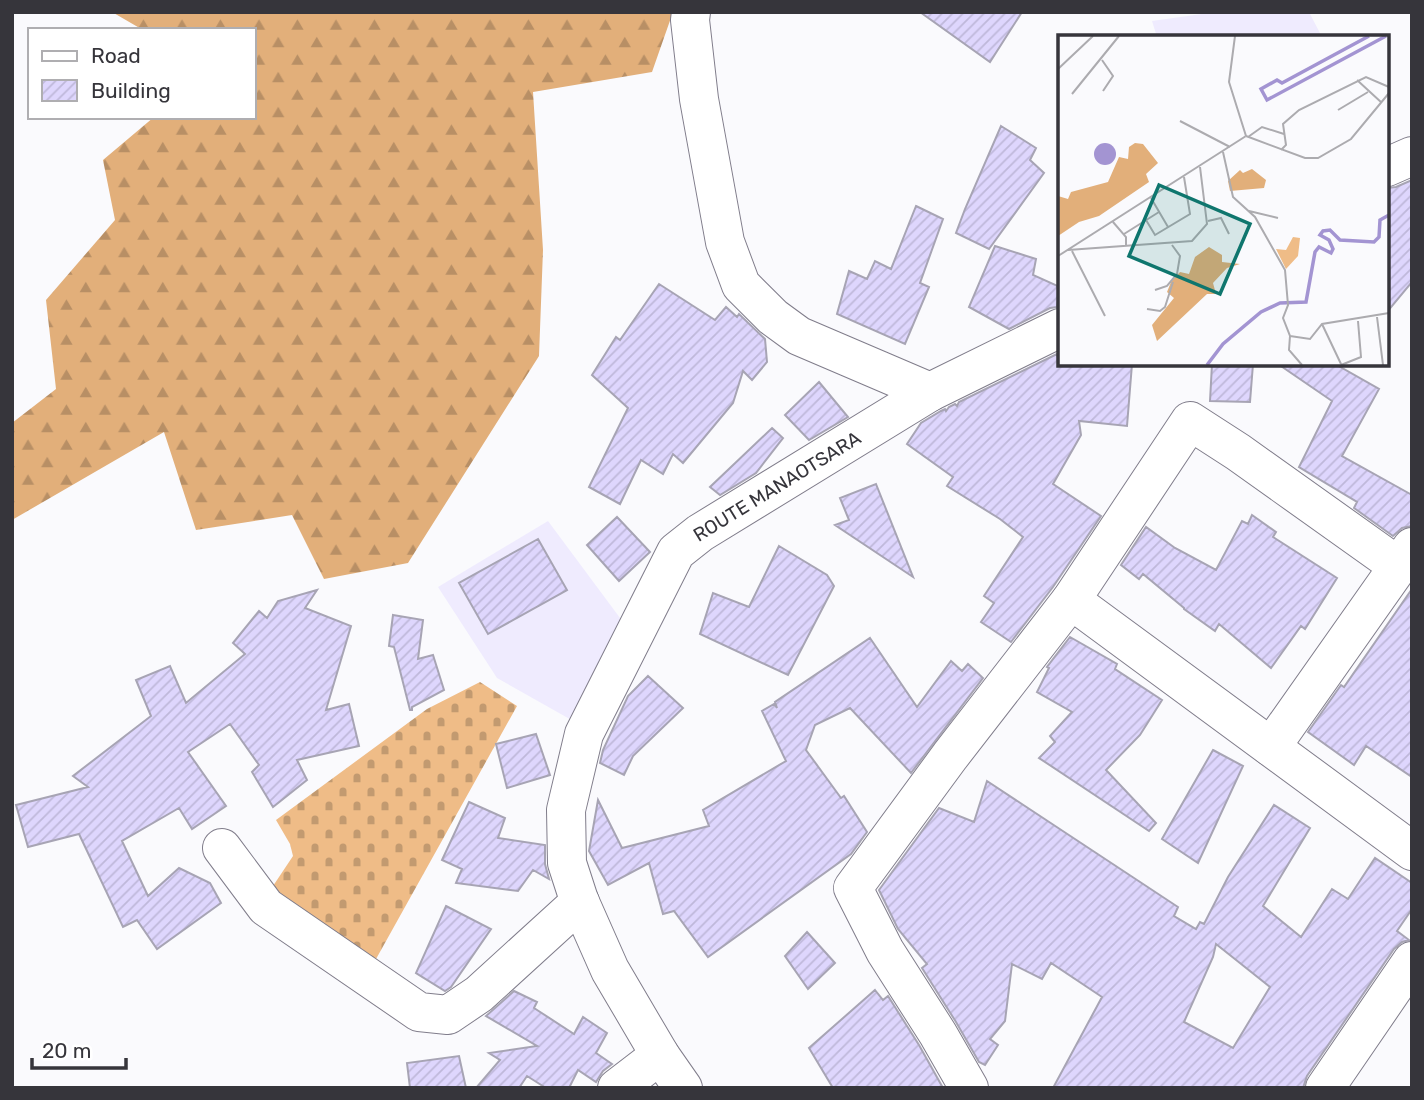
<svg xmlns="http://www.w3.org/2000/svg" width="1424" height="1100" font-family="Rubik,sans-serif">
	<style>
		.built { fill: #efebfe }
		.forest { fill: url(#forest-firs) }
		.cemetery { fill: url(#cemetery-stones) }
		.building { fill: url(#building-hatch); stroke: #a7a4b4; stroke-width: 2; fill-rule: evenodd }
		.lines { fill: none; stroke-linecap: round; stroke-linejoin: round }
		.minor-casing { stroke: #807d8b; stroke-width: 40 }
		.minor { stroke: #fff; stroke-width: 38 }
		.labels { text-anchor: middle; stroke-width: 5; stroke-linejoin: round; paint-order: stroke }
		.street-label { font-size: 19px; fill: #36353b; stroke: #fff }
		.inset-river { fill: none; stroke: #a394d2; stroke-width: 3.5 }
		.inset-road { fill: none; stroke: #acabaf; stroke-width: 2 }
		.view { fill: #0f766e; fill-opacity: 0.15; stroke: #0f766e; stroke-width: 3.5 }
		.inset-edge { fill: none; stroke: #36353b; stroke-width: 3.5 }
	</style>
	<defs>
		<pattern id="forest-firs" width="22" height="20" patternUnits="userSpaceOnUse" patternTransform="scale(1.75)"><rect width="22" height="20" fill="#e2af7a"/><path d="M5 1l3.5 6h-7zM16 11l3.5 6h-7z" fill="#b88f65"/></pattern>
		<pattern id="cemetery-stones" width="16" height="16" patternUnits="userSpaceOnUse" patternTransform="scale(1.75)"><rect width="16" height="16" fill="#efbc87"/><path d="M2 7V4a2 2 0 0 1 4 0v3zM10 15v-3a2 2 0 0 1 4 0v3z" fill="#c29a70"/></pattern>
		<pattern id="building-hatch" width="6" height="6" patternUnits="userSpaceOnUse" patternTransform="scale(1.75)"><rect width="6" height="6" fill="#ded6fd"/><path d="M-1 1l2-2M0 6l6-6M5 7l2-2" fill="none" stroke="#bfb8da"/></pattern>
	</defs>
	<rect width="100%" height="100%" fill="#fafafd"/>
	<path class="built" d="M1216,12H1309L1322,37H1157L1152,21Z
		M548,521L623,622L575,722L497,678L438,587Z"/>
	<path class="forest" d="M112,12H673L652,72L533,92L543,250L539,356L408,563L324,579L292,515L196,530L164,432L12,520V423L56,389L46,300L115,220L103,160L154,117H254V30H143Z"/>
	<path class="cemetery" d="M480,682L517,706L371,968L271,889L293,856L290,844L276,820L427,709Z"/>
	<path class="building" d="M920,12H1022L990,62Z
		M1001,126L1036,148L1030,160L1044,173L989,249L956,233L965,209Z
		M1412,180V282L1387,312V188L1396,187Z
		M916,206L943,219L920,283L929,287L905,344L837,314L849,271L867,279L875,261L891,269Z
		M995,246L1036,259L1033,275L1060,287L1057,307L1050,308L1009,329L969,307Z
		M659,284L715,320L726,307L737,317L739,314L765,339L767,362L752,380L743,371L733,403L683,463L673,454L663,474L641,460L620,504L589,487L628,408L592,375L616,337L620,340Z
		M1057,354L1060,364H1132L1127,426L1079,421L1081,435L1053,484L1101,516L1053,587L1011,642L981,622L994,603L984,596L1023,537L1000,519L947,486L953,477L907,444L921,423L941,411L945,409L946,411L949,407L955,404L957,406L959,402Z
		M1212,364H1253L1250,402L1210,401Z
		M1278,364H1335L1379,389L1342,456L1412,495V526L1402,528L1393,536L1354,508L1357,502L1299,467L1332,401Z
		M819,382L848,417L809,440L785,415Z
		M772,428L783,438L756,473L720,495L710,487Z
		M876,484L913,577L835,525L849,520L840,498Z
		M1252,515L1276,532L1273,537L1337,578L1305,629L1301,626L1271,668L1219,624L1215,631L1184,609V608L1143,574L1139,579L1121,565L1146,527L1175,548L1216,570L1242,521L1248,524Z
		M617,517L650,552L619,581L587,545Z
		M538,539L567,590L488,634L459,583Z
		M779,546L827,575L834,586L788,675L700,634L713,593L749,607Z
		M1412,589V777L1366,746L1354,765L1308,732L1341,685L1344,687Z
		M317,590L305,608L351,626L326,710L349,704L359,746L297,760L307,780L273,807L252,772L259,765L230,724L188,752L226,806L192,829L179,808L122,841L148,896L179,868L210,883L221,903L157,949L137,920L123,927L79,834L28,847L16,805L88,787L73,776L151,716L136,680L170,666L186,703L245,654L233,643L259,611L267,618L278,601Z
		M393,615L423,620L418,659L433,655L444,690L412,707V710H410L394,647L389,646Z
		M1070,637L1117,664L1115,669L1162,700L1140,735L1106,770L1156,823L1149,831L1039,758L1055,742L1050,736L1072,712L1037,692L1049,668L1047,667Z
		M870,638L917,707L951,661L962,671L968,664L983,678L911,773L850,708L815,725L806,750L841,798L844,796L867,832L851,854L708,957L674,911L663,914L649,863L608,885L589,851L598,800L622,848L709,826L703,810L786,761L762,711L774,704L777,708L775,702Z
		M648,676L683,708L633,756L624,775L600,763L603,750L628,696Z
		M536,734L550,775L507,788L496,744Z
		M1213,750L1243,766L1198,863L1162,839Z
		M987,781L1178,907L1174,916L1196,929L1200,922L1204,924L1228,877L1274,805L1310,828L1263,906L1301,937L1332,889L1348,899L1375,858L1412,883V909L1397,931L1409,940L1402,942L1394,949L1307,1076L1303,1088H1053L1102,997L1051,963L1042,979L1012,964L1005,1021L990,1039L998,1045L985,1065L979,1062L956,1022L922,968L927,964L898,929L879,890L939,808L974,822ZM1216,944L1270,987L1233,1048L1184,1022L1213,957Z
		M469,802L505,818L498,838L545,845V864L549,879L533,870L518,891L456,883L462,869L442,860Z
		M446,906L491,929L451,987L445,991L416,973Z
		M807,932L835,963L808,989L785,956Z
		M875,990L883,1000L888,996L919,1045L943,1088H833L809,1048Z
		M514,991L537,1002L534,1008L574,1034L583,1017L607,1033L596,1053L612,1064L603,1071L596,1082L578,1070L569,1088H546L527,1076L519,1088H476L500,1060L489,1053L537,1046L486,1016Z
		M459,1056L466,1088H410L407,1063Z"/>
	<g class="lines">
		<g class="minor-casing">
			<g id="minor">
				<path d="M691,12L690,20L699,99L725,242L741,285L773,317L799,336L930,392"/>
				<path d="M1387,167L1412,156"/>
				<path d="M1071,600L1412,851"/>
				<path d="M1271,747L1412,547"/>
				<path d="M222,848L266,907L419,1012L448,1015L479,994L580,902"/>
				<path d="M617,1088L660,1055"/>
				<path id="s1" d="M683,1088L660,1055L610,970L579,900L567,863L566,810L584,734L676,552L700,533L930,392L1060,328"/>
				<path d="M969,1088L938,1034L885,951L853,888L950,756L1071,600L1190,421L1238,452L1398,566"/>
				<path d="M1325,1088L1412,961"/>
			</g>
		</g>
		<use href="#minor" class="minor"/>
	</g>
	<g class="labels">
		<g class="street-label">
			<text dy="7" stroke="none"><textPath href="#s1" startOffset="710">ROUTE MANAOTSARA</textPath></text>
		</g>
	</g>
	<g transform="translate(1058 35)">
		<rect width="331" height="331" fill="#fafafd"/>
		<path d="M235,202L242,203L240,221L228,234L218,214L228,215Z" fill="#efbc87"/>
		<path d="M77,108L85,109L100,128L88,139L91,147L41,181L21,187L0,201V161L10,164L13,157L50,147L61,122L70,124L71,112ZM194,134L208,145L206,153L172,156L170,146L182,135L185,138ZM151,212L164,220V227L182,229L169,233L155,248L158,259H149L99,306L94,290L116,263L109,257L113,247L122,237L131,239L137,222Z" fill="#e2af7a"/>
		<path d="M36 119a11 11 0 1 1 22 0a11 11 0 1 1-22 0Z" fill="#a394d2"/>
		<path class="inset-river" d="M311,1L224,48L219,45L203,54L209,65L328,1M149,330L165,309L203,277L222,268L248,267L257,217L261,212L273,218L275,214L271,205L262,200L265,196L272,195L282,205L316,207L321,202L322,185L331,180"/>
		<path class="inset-road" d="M177,1L171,47L188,101M44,25L55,41L45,56M0,34L35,1M299,45L324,68M14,59L61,1M280,75L310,57M122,86L172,112M188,101L247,123H260L293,104L331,58M190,102L204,92L226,99M223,115L228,110L225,89L241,75L308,42L331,52M165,117L175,162L197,182L227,235L230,270L225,283L232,301L231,315L244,330M93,163L110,192M191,176L220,183M88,185L97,200L132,179L126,142M150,186L163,183L171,199M55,187L68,202V211M66,199L101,177M10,215L134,206L149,189L142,132M14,216L47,281M0,221L188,101M97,255L109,251L119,239L122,221L114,210M89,274L102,276L107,272L115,247M319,282L325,330M264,289L283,329M232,301L252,304L264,289L331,278M283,330L303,322L300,286"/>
		<path class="view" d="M101,150L192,189L162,259L71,221Z"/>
		<rect width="331" height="331" class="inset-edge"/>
	</g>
	<rect width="1424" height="1100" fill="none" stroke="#36353b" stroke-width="28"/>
	<rect x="28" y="28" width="228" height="91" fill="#ffffff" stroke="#afaeb1" stroke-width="2"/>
	<rect x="42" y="51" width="35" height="10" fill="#ffffff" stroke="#afaeb1" stroke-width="2"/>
	<text x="91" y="63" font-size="21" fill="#36353b">Road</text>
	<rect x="42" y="80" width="35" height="21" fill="url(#building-hatch)" stroke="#afaeb1" stroke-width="2"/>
	<text x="91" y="98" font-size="21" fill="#36353b">Building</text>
	<path d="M32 1058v10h94v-10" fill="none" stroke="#36353b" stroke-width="3.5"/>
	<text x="42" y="1058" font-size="21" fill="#36353b" stroke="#ffffff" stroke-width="5" paint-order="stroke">20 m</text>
</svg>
